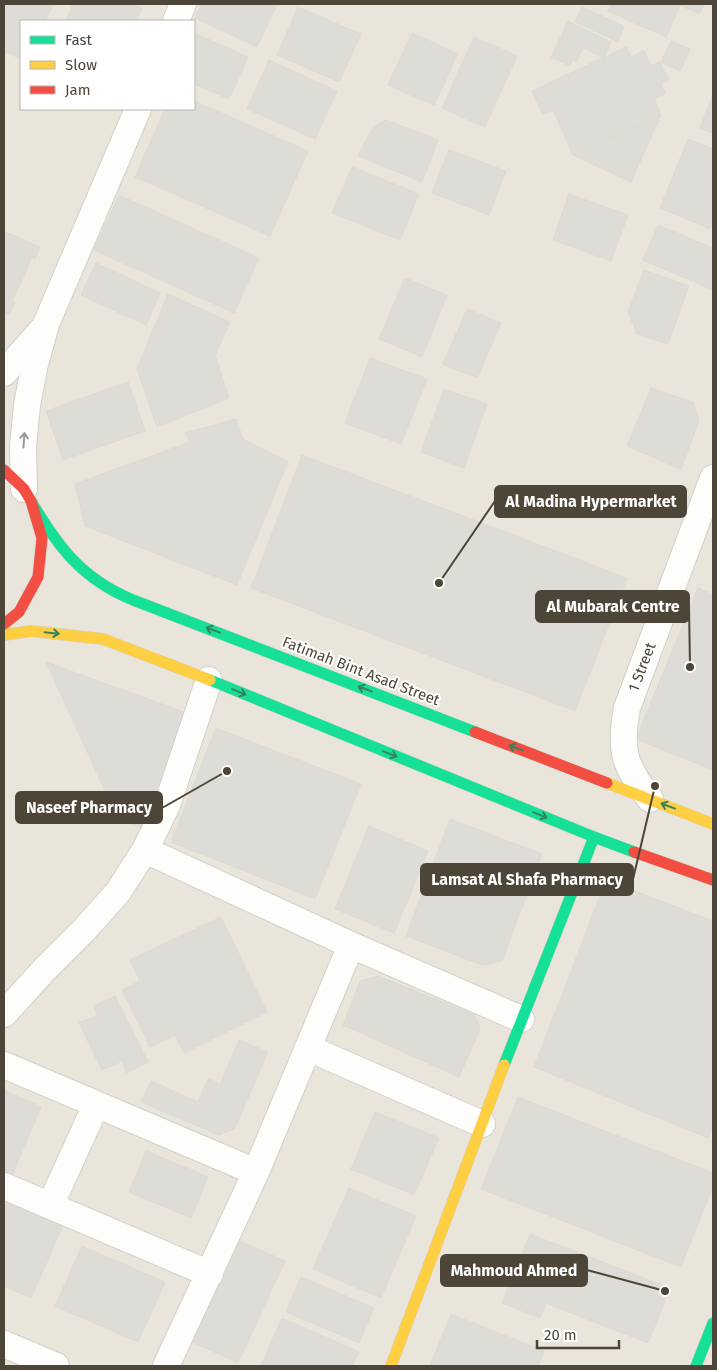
<svg xmlns="http://www.w3.org/2000/svg" width="717" height="1370" font-family="'Fira Sans',sans-serif">
	<style>
		.residential { fill: #e9e5db; fill-rule: evenodd }
		.building { fill: #dedcd6; stroke: #dddad3 }
		.lines { fill: none; stroke-linecap: round; stroke-linejoin: round }
		.street-casing { stroke: #d2d0cb; stroke-width: 28 }
		.fast-casing { stroke: #d4d0c4; stroke-width: 12 }
		.slow-casing { stroke: #d4d0c4; stroke-width: 12 }
		.jam-casing { stroke: #d4d0c4; stroke-width: 12 }
		.street { stroke: #fdfdfc; stroke-width: 26 }
		.fast { stroke: #16e098; stroke-width: 11 }
		.slow { stroke: #ffcf43; stroke-width: 11 }
		.jam { stroke: #f24e42; stroke-width: 11 }
		.oneway { stroke: #9c9890 }
		.oneway2 { stroke: #37835e }
		.labels { text-anchor: middle; stroke-width: 4; stroke-linejoin: round; paint-order: stroke }
		.street-label { font-size: 15px; fill: #4d4537; stroke: #fff }
		.leader { fill: none; stroke: #4d4537; stroke-width: 2 }
		.callout-dot { fill: #4d4537; stroke: #fff; stroke-width: 2 }
		.callout { fill: #4d4537; stroke: #4d4537; stroke-width: 2 }
		.callout-label { font-size: 16px; text-anchor: middle; font-weight: bold; fill: #fff }
	</style>
	<rect width="100%" height="100%" fill="#f4f3ee"/>
	<path class="residential" d="M4,4H713V1366H4ZM21,21H194V109H21Z"/>
	<path class="building" d="M4,4H53L45,21H21V59L4,51Z
		M73,4H131L142,8L136,21H66Z
		M202,4H277L257,47L195,18Z
		M611,4H704L699,14L680,5L666,37L608,11Z
		M298,7L361,34L339,82L277,55Z
		M582,7L624,26L618,42L575,22Z
		M568,21L611,42L604,58L583,48L577,61L573,59L570,66L551,57Z
		M194,33L248,57L229,99L194,84Z
		M412,33L458,54L434,105L388,85Z
		M474,37L517,56L485,127L442,108Z
		M671,41L690,49L680,71L661,62Z
		M626,47L631,57L644,51L651,66L660,62L669,80L661,84L666,93L654,99L661,115L573,155L553,110L543,114L532,91Z
		M269,60L337,91L315,139L247,109Z
		M713,94V133L700,128Z
		M194,101L308,151L270,236L135,177L165,109H194Z
		M661,115L631,182L573,155Z
		M386,120L438,140L422,182L358,156L373,127Z
		M688,139L713,149V222L710,229L660,208Z
		M449,150L506,171L489,215L432,193Z
		M352,167L419,194L400,240L332,213Z
		M569,194L628,215L611,261L553,240Z
		M119,195L259,258L234,313L94,250Z
		M658,225L713,248V290L643,260Z
		M4,231L40,247L35,259L32,258L12,301L15,302L9,315L4,313Z
		M96,263L160,293L146,325L81,295Z
		M644,270L689,286L668,344L637,334L628,312Z
		M405,278L447,295L422,357L379,339Z
		M168,294L230,322L215,355L229,398L157,427L137,369Z
		M467,309L501,323L477,378L443,364Z
		M370,358L427,379L401,444L345,423Z
		M128,382L145,431L63,460L46,411Z
		M651,388L693,402L699,421L681,469L627,446Z
		M444,389L487,404L464,468L421,452Z
		M236,419L243,439L288,462L237,585L85,526L75,484L190,442L185,433Z
		M302,455L627,578L575,711L251,588Z
		M698,588L713,595V770L636,739Z
		M46,662L195,716L151,831L118,819Z
		M216,728L361,784L315,899L171,842Z
		M450,819L542,854L502,961L482,965L406,936Z
		M369,826L428,851L394,933L335,909Z
		M619,885L713,921V1125L708,1138L534,1067L602,891Z
		M221,917L267,1012L184,1053L175,1035L150,1047L122,990L140,981L130,960Z
		M378,976L475,1015L480,1029L459,1077L343,1025L360,981Z
		M115,996L148,1062L127,1073L122,1061L102,1070L79,1023L98,1015L94,1006Z
		M239,1040L268,1052L235,1128L219,1135L141,1102L151,1081L198,1102L208,1079L220,1084Z
		M4,1090L41,1107L8,1184L4,1182Z
		M518,1097L713,1173V1186L681,1267L481,1189Z
		M375,1112L439,1138L414,1195L351,1169Z
		M146,1151L208,1177L191,1218L129,1192Z
		M349,1188L416,1216L381,1298L313,1269Z
		M4,1195L65,1221L31,1298L4,1286Z
		M530,1234L670,1288L648,1343L546,1303L540,1318L502,1303Z
		M231,1237L285,1261L238,1363L184,1338Z
		M82,1246L165,1282L138,1342L55,1306Z
		M301,1277L374,1308L359,1343L286,1312Z
		M451,1314L544,1351L538,1366H430Z
		M282,1318L359,1352L352,1366H261Z"/>
	<g class="lines">
		<g class="street-casing">
			<path id="street" d="M176,21L183,4
				M4,373L41,331
				M24,489L23,447L27,405L35,364L46,324L138,109
				M650,799C624,766 619,750 627,708L713,478
				M145,850L351,945L521,1019
				M4,1014L45,969L84,930L118,892L145,850L167,805L209,680
				M308,1048L482,1124
				M4,1065L256,1172
				M4,1186L210,1274
				M50,1206L96,1105
				M4,1344L56,1366
				M166,1366L256,1172L351,945"/>
		</g>
		<g class="fast-casing">
			<path id="fast" d="M31,501C58,547 82,579 133,600L475,732
				M210,680L594,837L634,852
				M504,1065L594,837
				M696,1366L713,1323"/>
		</g>
		<g class="slow-casing">
			<path id="slow" d="M4,635L31,631L103,639L210,680
				M607,783L713,824
				M391,1366L504,1065"/>
		</g>
		<g class="jam-casing">
			<path id="jam" d="M4,470L24,489L31,501L42,538L38,577L19,612L4,624
				M475,732L607,783
				M634,852L713,880"/>
		</g>
		<use href="#street" class="street"/>
		<use href="#fast" class="fast"/>
		<use href="#slow" class="slow"/>
		<use href="#jam" class="jam"/>
	</g>
	<defs><path id="oneway-shaft" d="M-6 0H5M1.5-3L5.5 0L1.5 3" fill="none" stroke-width="1.6" stroke-linecap="round" stroke-linejoin="round" transform="scale(1.25)"/></defs>
	<use class="oneway" href="#oneway-shaft" transform="translate(24 440) rotate(-86)"/>
	<g class="oneway2">
		<use href="#oneway-shaft" transform="translate(213 630) rotate(-159)"/>
		<use href="#oneway-shaft" transform="translate(52 633) rotate(6)"/>
		<use href="#oneway-shaft" transform="translate(365 689) rotate(-159)"/>
		<use href="#oneway-shaft" transform="translate(239 692) rotate(22)"/>
		<use href="#oneway-shaft" transform="translate(516 748) rotate(-159)"/>
		<use href="#oneway-shaft" transform="translate(390 754) rotate(22)"/>
		<use href="#oneway-shaft" transform="translate(668 806) rotate(-159)"/>
		<use href="#oneway-shaft" transform="translate(540 815) rotate(22)"/>
	</g>
	<g class="labels">
		<g class="street-label">
			<text transform="translate(642 667) rotate(-69)" y="5">1 Street</text>
			<text transform="translate(361 671) rotate(21)" y="5">Fatimah Bint Asad Street</text>
		</g>
	</g>
	<path class="leader" d="M439 583L495 501M690 667L689 606M227 771L162 808M655 786L633 879M665 1291L587 1270"/>
	<g class="callout-dot">
		<circle cx="439" cy="583" r="5"/>
		<circle cx="690" cy="667" r="5"/>
		<circle cx="227" cy="771" r="5"/>
		<circle cx="655" cy="786" r="5"/>
		<circle cx="665" cy="1291" r="5"/>
	</g>
	<g class="callout">
		<rect x="495" y="486" width="191" height="31" rx="5"/>
		<rect x="536" y="591" width="153" height="31" rx="5"/>
		<rect x="16" y="792" width="146" height="31" rx="5"/>
		<rect x="421" y="864" width="212" height="31" rx="5"/>
		<rect x="441" y="1255" width="146" height="31" rx="5"/>
	</g>
	<g class="callout-label">
		<text x="591" y="507">Al Madina Hypermarket</text>
		<text x="613" y="612">Al Mubarak Centre</text>
		<text x="89" y="813">Naseef Pharmacy</text>
		<text x="527" y="885">Lamsat Al Shafa Pharmacy</text>
		<text x="514" y="1276">Mahmoud Ahmed</text>
	</g>
	<rect width="717" height="1370" fill="none" stroke="#4d4537" stroke-width="10"/>
	<rect x="20" y="20" width="175" height="90" fill="#ffffff" stroke="#b8b5af"/>
	<rect x="30" y="36" width="25" height="8" fill="#16e098" stroke="#b8b5af"/>
	<text x="65" y="45" font-size="15" fill="#4d4537">Fast</text>
	<rect x="30" y="61" width="25" height="8" fill="#ffcf43" stroke="#b8b5af"/>
	<text x="65" y="70" font-size="15" fill="#4d4537">Slow</text>
	<rect x="30" y="86" width="25" height="8" fill="#f24e42" stroke="#b8b5af"/>
	<text x="65" y="95" font-size="15" fill="#4d4537">Jam</text>
	<path d="M537 1340v8h82v-8" fill="none" stroke="#4d4537" stroke-width="2.5"/>
	<text x="544" y="1340" font-size="15" fill="#4d4537" stroke="#ffffff" stroke-width="4" paint-order="stroke">20 m</text>
</svg>
